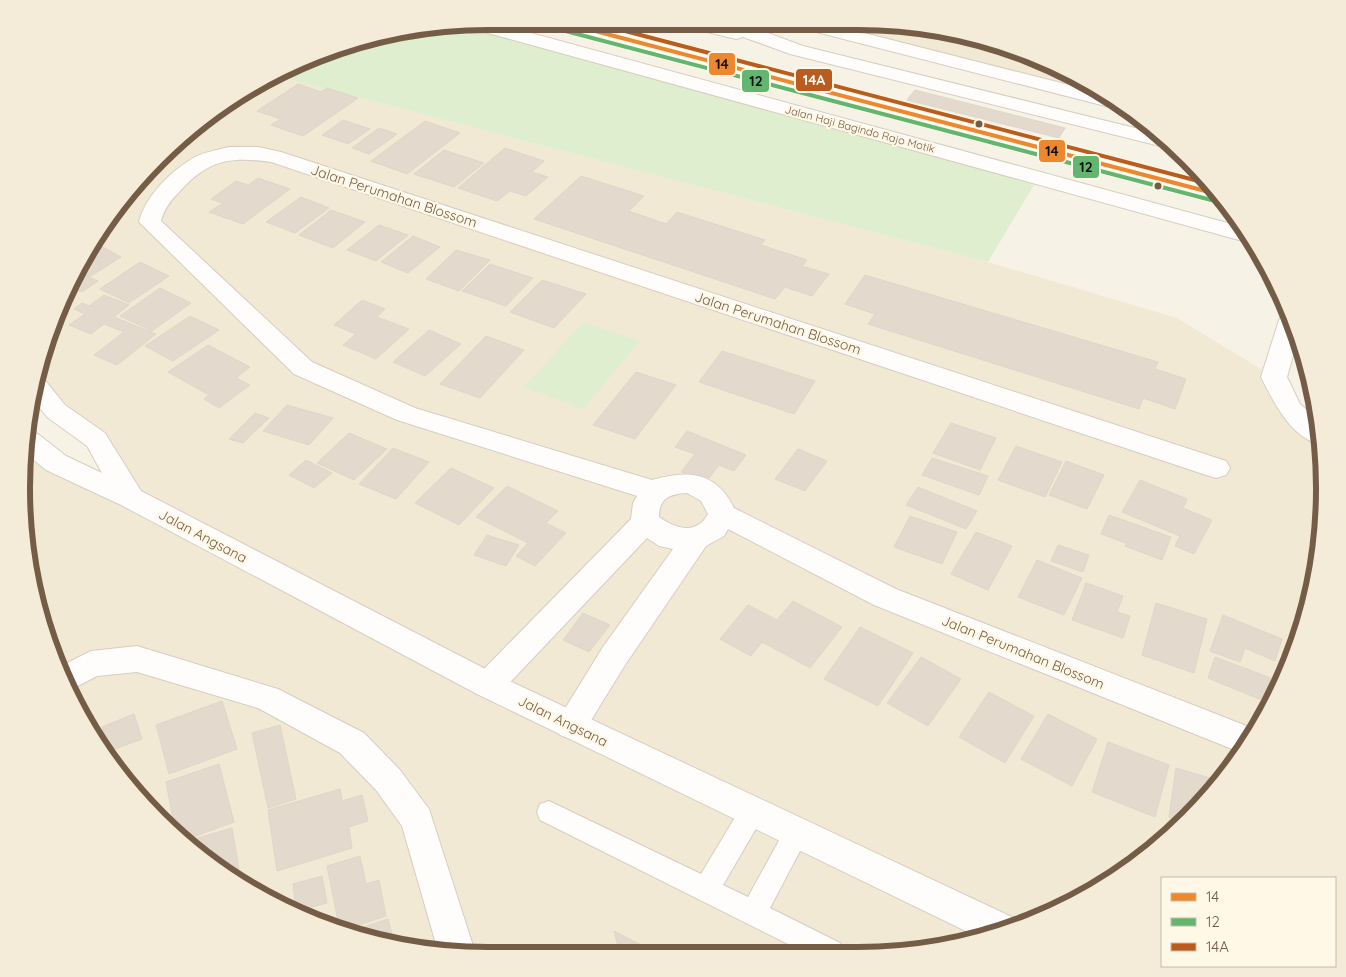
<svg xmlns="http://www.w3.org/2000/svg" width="1346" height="977" font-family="Quicksand,sans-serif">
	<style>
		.residential { fill: #f2e9d5 }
		.green { fill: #deeecf }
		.building { fill: #e3dacd; stroke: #dfd5c8 }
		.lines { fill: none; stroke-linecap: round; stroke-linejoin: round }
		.lane-casing { stroke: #d6cdc1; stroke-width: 2 }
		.street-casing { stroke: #d6cdc1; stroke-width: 2 }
		.secondary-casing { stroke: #d7cec2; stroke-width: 2 }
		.lane { fill: #fefdfb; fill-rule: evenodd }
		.street { fill: #fefdfb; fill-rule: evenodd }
		.secondary { fill: #fefdfb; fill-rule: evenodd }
		.bus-1-casing { stroke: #fff8e6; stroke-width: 6 }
		.bus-2-casing { stroke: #fff8e6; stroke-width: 6 }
		.bus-3-casing { stroke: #fff8e6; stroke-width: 6 }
		.bus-1 { stroke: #ed882e; stroke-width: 4 }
		.bus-2 { stroke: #63b670; stroke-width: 4 }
		.bus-3 { stroke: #ba5c1e; stroke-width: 4 }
		.bus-dot { fill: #755c46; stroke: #fff8e6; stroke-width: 2 }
		.labels { text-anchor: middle; stroke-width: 4.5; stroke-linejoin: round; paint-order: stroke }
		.far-street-label { font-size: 11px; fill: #755c46; stroke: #fff8e6 }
		.street-label { font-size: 14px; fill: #755c46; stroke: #fff8e6 }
		.rim { fill: none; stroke: #755c46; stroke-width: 6 }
		.line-badge { stroke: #fff8e6; stroke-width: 2 }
		.badge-label { font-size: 14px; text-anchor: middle; font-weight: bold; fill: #fff }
		.pale-badge-label { font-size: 14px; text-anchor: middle; font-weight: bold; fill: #111 }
	</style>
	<rect width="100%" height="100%" fill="#f6f2e6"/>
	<path class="residential" d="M797,21H858L978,37L1117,100L1121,104L964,66Z
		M280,77L988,262L1177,318L1274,377L1295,414L1320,436L1324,458L1321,549L1300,638L1262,722L1209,796L1142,859L1037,920L919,952L458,955L339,931L255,893L181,840L118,773L57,667L25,549L29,440L131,498L96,440L39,372L69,282L137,180L229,100Z"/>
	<path class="green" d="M474,23L1038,178L988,262L280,77L367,37Z
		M583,322L640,341L583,409L524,387Z"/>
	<path class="building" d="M298,84L321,92L327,88L358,98L303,136L271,125L281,119L257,111Z
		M915,90L1065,128L1059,138L907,100Z
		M343,120L370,129L348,144L322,135Z
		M425,121L460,133L407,174L371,161Z
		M379,128L397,134L369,154L352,148Z
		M505,148L544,161L532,172L548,177L526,196L510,191L497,201L458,188Z
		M444,150L484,163L454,187L414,174Z
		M581,176L644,196L629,211L666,224L677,212L765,240L761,245L807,260L802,266L829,274L812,296L785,287L775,299L534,219Z
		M258,178L290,189L243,224L209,212L223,203L211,199L236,181L248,185Z
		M301,197L329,208L295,233L266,222Z
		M331,210L365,222L333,248L299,235Z
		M379,225L408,235L376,261L347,250Z
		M413,236L440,247L408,273L381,262Z
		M99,245L121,257L89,277L77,271L91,249Z
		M456,250L490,260L459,291L426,279Z
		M140,262L169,276L129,303L100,289Z
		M490,264L533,278L506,306L462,291Z
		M76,272L98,281L82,292L68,286Z
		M865,275L1158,362L1155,369L1186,379L1175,409L1143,398L1139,409L868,324L875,314L845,304Z
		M542,280L586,294L554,328L510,312Z
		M160,288L191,303L152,331L120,316Z
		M104,295L129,305L114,317L156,334L117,365L94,355L124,332L104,324L91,334L69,325L85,314L74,309L82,303L89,306Z
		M362,300L385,309L377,317L409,329L376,359L343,345L356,334L334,325Z
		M190,316L219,330L173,361L145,346Z
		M429,330L461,344L425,376L393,362Z
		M486,336L524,350L480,398L440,384Z
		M208,345L250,367L236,378L250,385L219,408L204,399L209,395L168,372Z
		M722,351L815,381L794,414L699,382Z
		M636,372L676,385L635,439L593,425Z
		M287,405L333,418L309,445L263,431Z
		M255,413L269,418L243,443L229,439Z
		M951,423L996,438L980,470L933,453Z
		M687,431L746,455L734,471L719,465L706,482L681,472L695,454L675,447Z
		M349,433L387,449L354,480L317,463Z
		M1016,446L1062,462L1045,497L998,480Z
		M393,448L429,462L396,499L359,484Z
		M798,449L827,461L805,491L775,479Z
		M932,458L988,476L979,495L922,475Z
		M306,460L332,473L314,488L289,475Z
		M1066,461L1104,475L1087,509L1049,495Z
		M451,468L494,488L459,525L415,503Z
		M1140,480L1187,499L1183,508L1212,520L1194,554L1175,546L1180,536L1122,512Z
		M507,486L558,511L546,523L566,533L535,566L516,556L528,543L476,517Z
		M918,487L977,511L966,529L906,505Z
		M1109,515L1171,537L1162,560L1125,546L1126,543L1101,534Z
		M910,516L957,532L942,564L894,547Z
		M976,532L1012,546L988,590L951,574Z
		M487,535L519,545L506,566L474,555Z
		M1058,545L1089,555L1083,572L1051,561Z
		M1037,560L1082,578L1064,615L1018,597Z
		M1086,583L1123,596L1117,612L1130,616L1123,638L1072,620Z
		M793,601L842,627L810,668L762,642L751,656L720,639L748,605L777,620Z
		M1156,603L1207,619L1194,673L1142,655Z
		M583,613L610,625L589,652L563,640Z
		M1223,615L1282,639L1275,661L1245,648L1240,662L1210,651Z
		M860,627L913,653L878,706L824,679Z
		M921,657L961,679L928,726L887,703Z
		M1215,657L1276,680L1269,703L1208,678Z
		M989,692L1034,716L1005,763L959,737Z
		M222,701L237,749L169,774L156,725Z
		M134,714L142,739L109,751L102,727Z
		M1048,714L1097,739L1072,786L1021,759Z
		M280,725L296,799L268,808L252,733Z
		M1108,742L1169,765L1155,817L1092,792Z
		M219,764L234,822L182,841L176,835L166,782Z
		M1176,768L1220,781L1209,796L1183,821L1169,817Z
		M340,789L342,801L362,795L368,821L349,827L352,848L277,871L268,810Z
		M232,828L239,869L227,873L184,842Z
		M360,856L366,884L379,880L386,916L340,931L327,866Z
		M322,876L327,903L296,911L293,884Z
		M388,919L394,942L346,933Z
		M614,931L657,953L620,954Z"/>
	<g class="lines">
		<g class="lane-casing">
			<path id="lane" d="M549,801L701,874L743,804L752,801L761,804L764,812L761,820L723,885L748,897L788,824L797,821L806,824L810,832L770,908L840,943L844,952H804L540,820L537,812L540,804Z"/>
		</g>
		<g class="street-casing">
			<path id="street" d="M229,147H258L281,152L1226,461L1230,468L1226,475L1216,478L1206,475L271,162C230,156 208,160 180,191C171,200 164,209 161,221L312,362L415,408L652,480C687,470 716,471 734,508L896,589L1257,730L1241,752L1237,751L874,605L728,529L724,536L706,546L625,665L582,735L571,739L560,735L555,725L603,647L673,549L659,546L647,538L499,694L488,698L477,694L472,685L477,676L631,519L633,503L637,496L397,420L294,374L139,222C145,196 172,170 195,157C205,152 217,150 229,147ZM687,493L701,501L708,514C696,536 675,528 659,517C659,498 670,494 687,493Z
				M137,646L278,689L364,733L400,770L429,809L476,955H458L438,951L402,826L376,790L340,753L258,708L137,672L97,676L70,690L57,668L91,651Z"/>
		</g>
		<g class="secondary-casing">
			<path id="secondary" d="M487,21L1242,227L1251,241L1239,240L466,27L464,24Z
				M547,21H578L1208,185L1223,199H1209L550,25Z
				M675,21H736L803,46L1151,132L1165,145L1160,146L790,54L743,37L736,39L678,25Z
				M786,21H817L1104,94L1117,100L1126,109L1121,110L789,25Z
				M1288,313L1298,338L1287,377L1300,404L1317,419L1320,445C1290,436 1274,403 1261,377L1279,320L1282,315Z
				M37,377L44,379L65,405L105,433L141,491L499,676L1014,918L1017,925L976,936L477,694L121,505L46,470L28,455L29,432L38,434L66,456L102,473L87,446L47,417L31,397Z"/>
		</g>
		<use href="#lane" class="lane"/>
		<use href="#street" class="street"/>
		<use href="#secondary" class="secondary"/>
		<g class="bus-1-casing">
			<path id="bus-1" d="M557,21L1217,194"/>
		</g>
		<g class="bus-2-casing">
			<path id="bus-2" d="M554,28L1215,201"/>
		</g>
		<g class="bus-3-casing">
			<path id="bus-3" d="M587,21L1206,183"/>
		</g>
		<use href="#bus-1" class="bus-1"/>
		<use href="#bus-2" class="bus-2"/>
		<use href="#bus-3" class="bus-3"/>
	</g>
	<g class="bus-dot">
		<circle cx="979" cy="124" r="4.5"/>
		<circle cx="1158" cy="186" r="4.5"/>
	</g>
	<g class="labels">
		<g class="far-street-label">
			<text transform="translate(860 129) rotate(15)" y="4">Jalan Haji Bagindo Rajo Motik</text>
		</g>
		<g class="street-label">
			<text transform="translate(394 196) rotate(18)" y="5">Jalan Perumahan Blossom</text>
			<text transform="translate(778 323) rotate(18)" y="5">Jalan Perumahan Blossom</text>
			<text transform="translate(203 536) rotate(28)" y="5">Jalan Angsana</text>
			<text transform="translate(1023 652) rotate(22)" y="5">Jalan Perumahan Blossom</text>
			<text transform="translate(563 721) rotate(26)" y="5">Jalan Angsana</text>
		</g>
	</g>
	<path d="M0 0H1346V977H0ZM488 30H858A458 458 0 0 1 1316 488V489A458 458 0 0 1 858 947H488A458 458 0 0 1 30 489V488A458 458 0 0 1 488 30Z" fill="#f4ecd9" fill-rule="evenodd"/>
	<path class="rim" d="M488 30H858A458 458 0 0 1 1316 488V489A458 458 0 0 1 858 947H488A458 458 0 0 1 30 489V488A458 458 0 0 1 488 30Z"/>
	<g class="line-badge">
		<rect x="708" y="52" width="28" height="24" rx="5" fill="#ed882e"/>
		<rect x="795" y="68" width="38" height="24" rx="5" fill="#ba5c1e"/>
		<rect x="741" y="69" width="29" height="24" rx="5" fill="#63b670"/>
		<rect x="1038" y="139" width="28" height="24" rx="5" fill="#ed882e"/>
		<rect x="1072" y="155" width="28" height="24" rx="5" fill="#63b670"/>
	</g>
	<g class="badge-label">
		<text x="814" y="85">14A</text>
	</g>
	<g class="pale-badge-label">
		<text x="722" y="69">14</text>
		<text x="756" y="86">12</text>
		<text x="1052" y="156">14</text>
		<text x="1086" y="172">12</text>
	</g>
	<rect x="1161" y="877" width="175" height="90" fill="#fff8e6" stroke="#c8baa6"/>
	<rect x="1171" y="893" width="25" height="8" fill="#ed882e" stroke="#c8baa6"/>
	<text x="1206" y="902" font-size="15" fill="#755c46">14</text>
	<rect x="1171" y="918" width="25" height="8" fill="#63b670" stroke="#c8baa6"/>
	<text x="1206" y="927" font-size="15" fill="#755c46">12</text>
	<rect x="1171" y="943" width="25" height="8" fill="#ba5c1e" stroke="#c8baa6"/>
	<text x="1206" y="952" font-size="15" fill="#755c46">14A</text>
</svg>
